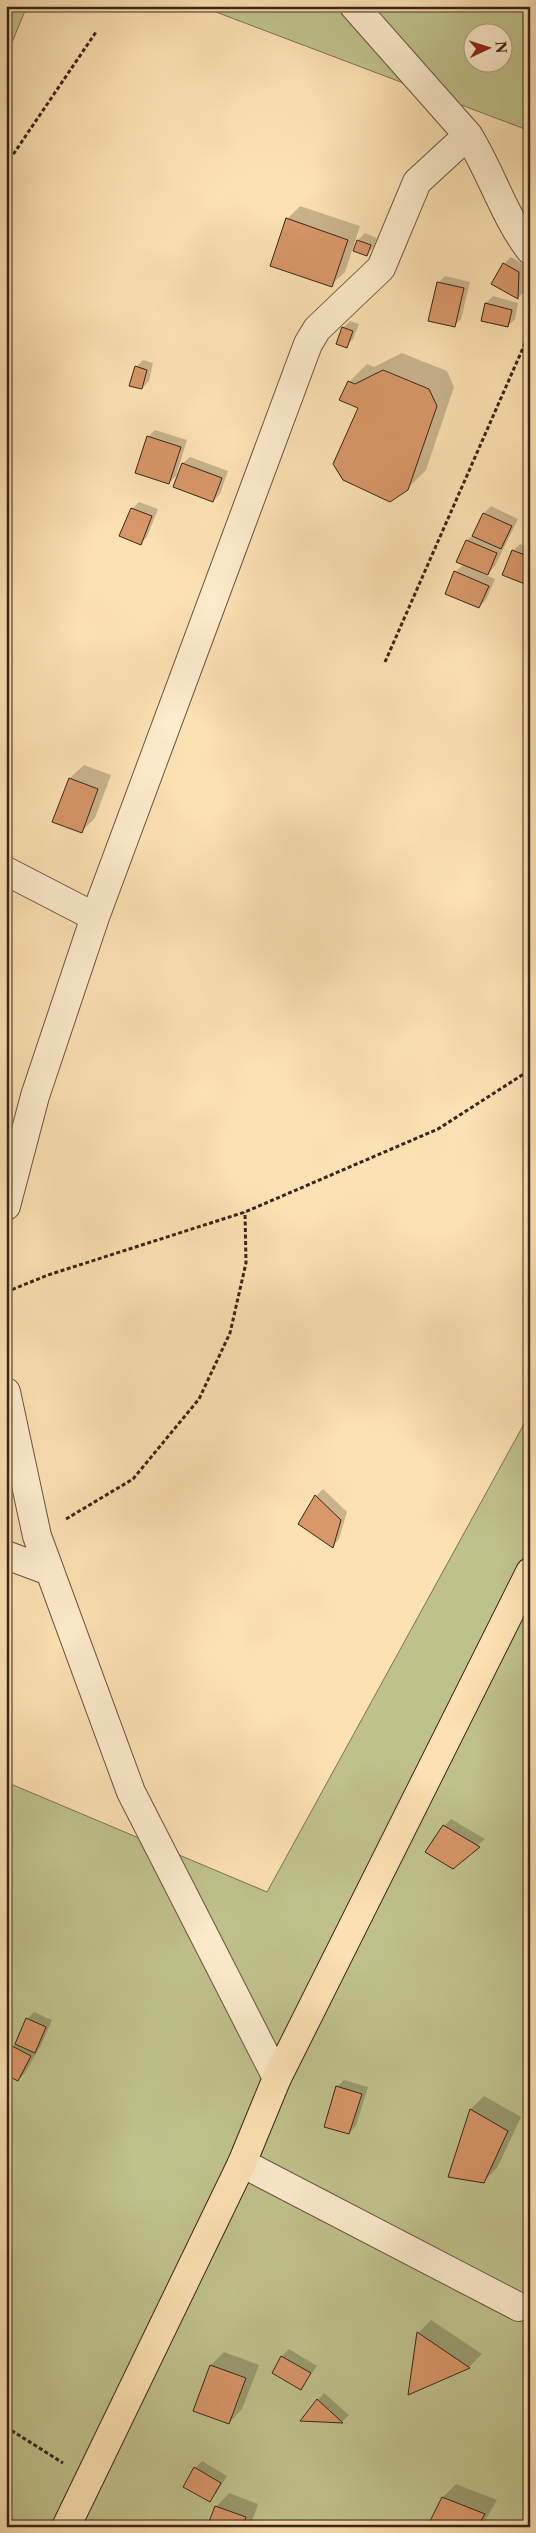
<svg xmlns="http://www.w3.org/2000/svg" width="536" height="2533" font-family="'Libre Caslon Text',serif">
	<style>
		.green { fill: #c0c28c; stroke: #7c7454; fill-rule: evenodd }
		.shadow { fill: #0003 }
		.building { fill: #d89768; stroke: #39251b }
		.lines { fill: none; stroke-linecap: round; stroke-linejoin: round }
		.minor-casing { stroke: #6a5441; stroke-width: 30 }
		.primary-casing { stroke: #39251b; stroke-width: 30 }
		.path { stroke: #39251b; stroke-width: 3; stroke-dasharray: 4 2.5; stroke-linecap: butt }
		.minor { stroke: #fdeccd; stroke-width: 28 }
		.primary { stroke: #fce1b2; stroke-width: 28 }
	</style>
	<rect width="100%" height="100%" fill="#fce1b2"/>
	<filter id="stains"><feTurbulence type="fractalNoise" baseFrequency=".004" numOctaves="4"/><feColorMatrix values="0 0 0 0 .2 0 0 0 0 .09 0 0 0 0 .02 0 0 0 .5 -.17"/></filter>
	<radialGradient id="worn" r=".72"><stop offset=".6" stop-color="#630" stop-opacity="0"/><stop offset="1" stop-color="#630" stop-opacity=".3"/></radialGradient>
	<path class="green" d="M6,6H27L6,57Z
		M200,6H530V131ZM474,32H504V62H474Z
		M530,1413V2527H6V1782L267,1892Z"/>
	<path class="shadow" d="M300,206L360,226L345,272L331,285L287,219Z
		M365,233L377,238L373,248L366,255L355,250L358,240Z
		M511,257L525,265V291L518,298L493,284L504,264Z
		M445,276L470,282L461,319L454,326L438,283Z
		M493,296L518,303L515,319L508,326L486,303Z
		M350,321L359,324L353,339L346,346L343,328Z
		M402,353L447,371L454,387L426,470L407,489L359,407L349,382L367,364L374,367Z
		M143,360L153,363L149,381L142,388L136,367Z
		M155,430L187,440L176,476L169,483L148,437Z
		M190,457L228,471L220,494L213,501L183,463Z
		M139,502L158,509L147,537L140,544L132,509Z
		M491,506L518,519L495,566L488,573L482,571L481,573L495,579L486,600L479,607L455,572L464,564L458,561L467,540L475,533L484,513Z
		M520,544L530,548V585L513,551Z
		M84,765L111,775L95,818L81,832L54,821L70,778Z
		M323,1489L347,1512L339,1539L333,1546L300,1523L316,1496Z
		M451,1819L485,1839L453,1867L444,1826Z
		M34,2012L52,2020L41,2045L25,2073L18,2080L13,2047L27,2019Z
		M344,2080L368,2087L356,2126L349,2133L337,2087Z
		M484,2096L521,2117L497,2168L483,2182L449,2176L471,2109Z
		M431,2320L482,2354L469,2367L409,2393L418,2333Z
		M289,2349L317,2366L301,2388L274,2372L282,2356Z
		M224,2352L259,2365L242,2409L229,2423L211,2365Z
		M324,2393L349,2415L342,2422L302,2420Z
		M202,2461L227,2476L216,2494L209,2501L195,2468Z
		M456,2484L497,2500L481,2527H429L443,2497Z
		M229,2493L258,2504L250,2527H209L216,2507Z"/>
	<path class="building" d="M286,218L348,240L332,287L270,266Z
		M357,240L371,245L367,256L353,251Z
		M503,263L519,272L518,299L491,284Z
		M437,282L464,288L455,327L428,321Z
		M485,303L512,310L508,327L481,321Z
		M342,327L353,331L347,348L336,344Z
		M135,366L147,370L142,389L129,386Z
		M383,370L429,389L437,406L408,490L390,502L343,480L333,464L358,408L339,400L348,381L355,384Z
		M147,436L181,447L169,484L135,473Z
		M182,463L222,478L213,502L173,487Z
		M131,508L152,516L141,545L119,536Z
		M483,513L512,526L501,549L472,536Z
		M466,540L497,553L488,575L456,562Z
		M512,550L530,557V586L502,575Z
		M454,571L489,586L479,608L445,594Z
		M69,778L98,789L82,833L52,822Z
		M315,1495L341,1520L333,1548L298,1524Z
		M443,1825L480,1847L453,1869L425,1852Z
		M26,2018L46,2027L35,2053L15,2044Z
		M12,2046L31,2056L18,2081L6,2075V2058Z
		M336,2086L362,2094L349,2134L324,2127Z
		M470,2109L508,2131L484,2183L448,2177Z
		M417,2332L470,2368L408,2395Z
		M281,2356L311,2373L301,2390L272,2373Z
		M210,2365L246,2378L229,2424L193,2411Z
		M317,2399L343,2423L300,2421Z
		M194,2467L221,2483L210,2502L183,2487Z
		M442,2497L485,2514L477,2527H427Z
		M215,2506L246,2517L242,2527H207Z"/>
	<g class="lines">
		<g class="minor-casing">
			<path id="minor" d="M354,6L468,135C491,172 504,216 530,250
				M6,871L95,917
				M6,1206L35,1096L95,917L308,344L317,329L381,268L417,182L468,135
				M6,1392L37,1536L131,1792L277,2078
				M6,1555L49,1571
				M242,2163L519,2307"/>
		</g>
		<g class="primary-casing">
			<path id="primary" d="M66,2527L242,2163L277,2078L530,1572"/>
		</g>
		<path class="path" d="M6,165L96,32
			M527,282L530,294
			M385,662L530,332
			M6,1292L48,1275L245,1212L438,1129L530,1070
			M66,1519L133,1479L199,1399L230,1333L246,1263L245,1212
			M6,2427L63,2463"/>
		<use href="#minor" class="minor"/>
		<use href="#primary" class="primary"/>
	</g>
	<rect width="536" height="2533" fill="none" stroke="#fce1b2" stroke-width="25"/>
	<rect x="8" y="8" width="521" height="2518" fill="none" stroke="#39251b" stroke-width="2.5"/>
	<rect x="12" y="12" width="511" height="2508" fill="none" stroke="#39251b"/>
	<g transform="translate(488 48) rotate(86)"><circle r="24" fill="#fdeccd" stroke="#af9c86"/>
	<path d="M0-4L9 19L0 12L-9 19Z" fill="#8f2418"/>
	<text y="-8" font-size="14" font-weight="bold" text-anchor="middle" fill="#39251b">N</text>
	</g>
	<rect width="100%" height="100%" filter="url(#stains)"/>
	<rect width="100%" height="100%" fill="url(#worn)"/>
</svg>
